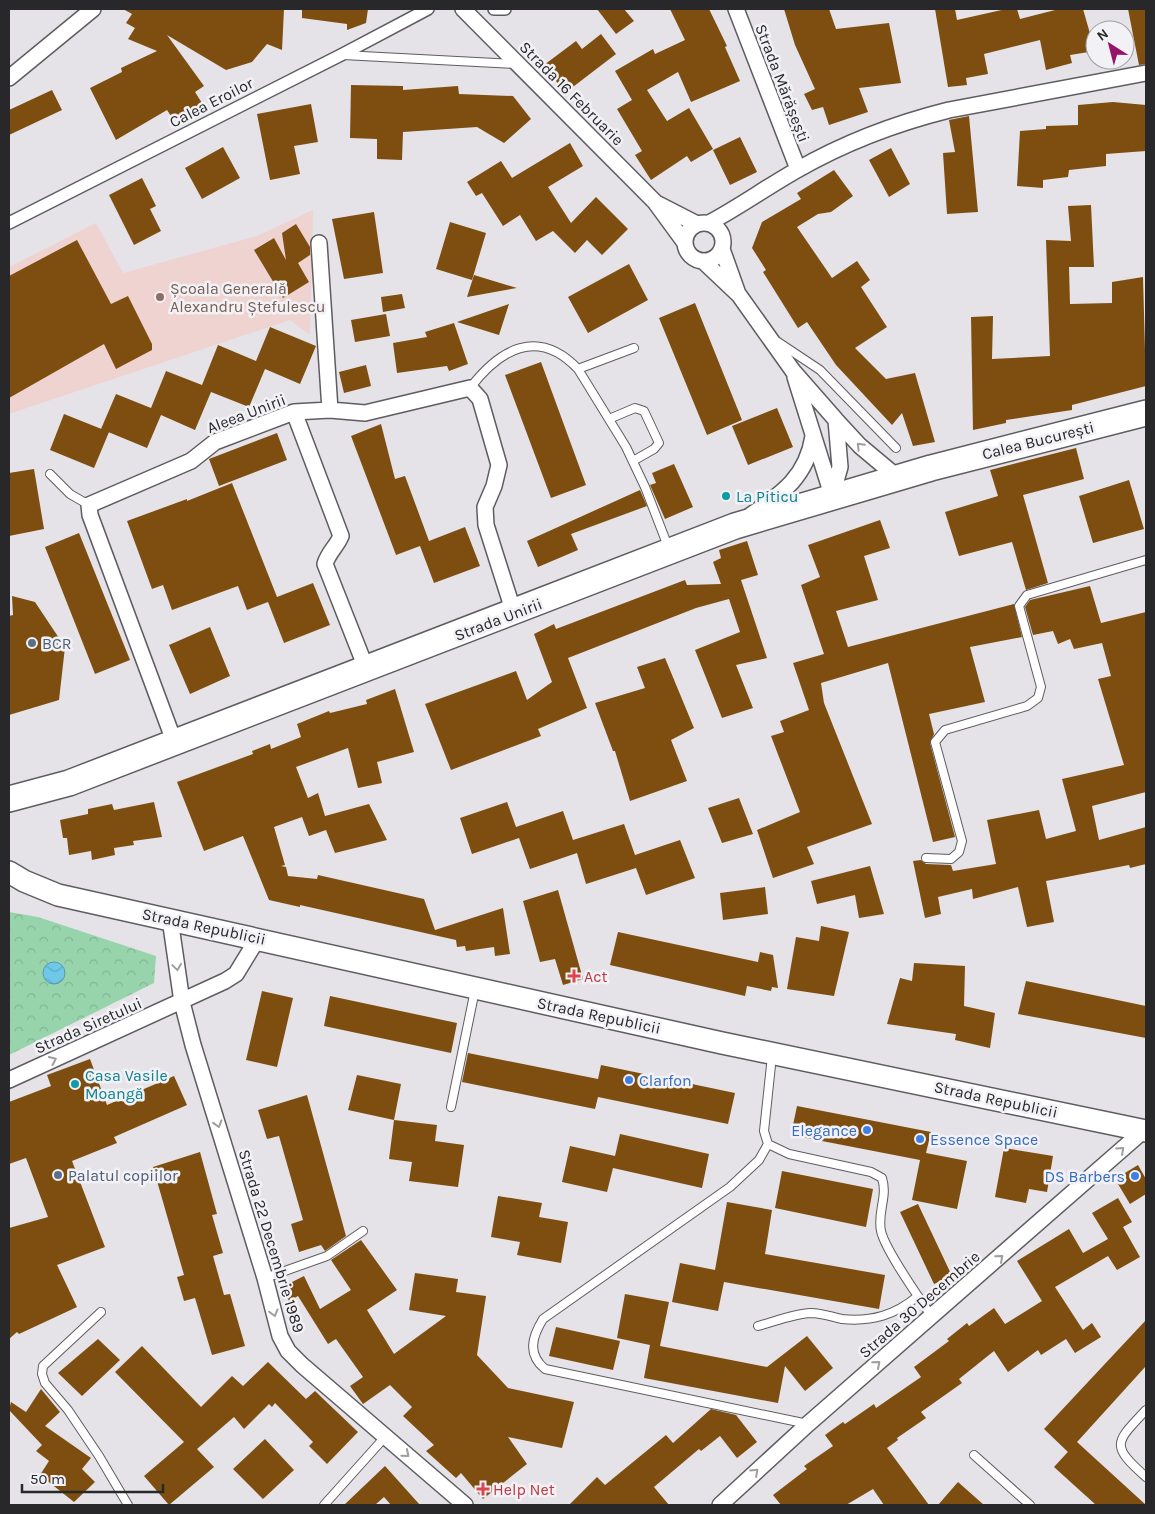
<svg xmlns="http://www.w3.org/2000/svg" width="1155" height="1514" font-family="Karla,sans-serif">
	<style>
		.education { fill: #eed3d0 }
		.park { fill: url(#park-crowns) }
		.water { fill: url(#water-waves); stroke: #5a98ae }
		.building { fill: #7d4e10 }
		.lines { fill: none; stroke-linecap: round; stroke-linejoin: round }
		.service-casing { stroke: #5e5c60; stroke-width: 10 }
		.pedestrian-casing { stroke: #5e5c60; stroke-width: 14 }
		.minor-casing { stroke: #5e5c60; stroke-width: 18 }
		.secondary-casing { stroke: #5e5c60; stroke-width: 24 }
		.primary-casing { stroke: #5e5c60; stroke-width: 28 }
		.service { stroke: #fff; stroke-width: 8 }
		.pedestrian { stroke: #fff; stroke-width: 11 }
		.minor { stroke: #fff; stroke-width: 15 }
		.secondary { stroke: #fff; stroke-width: 21 }
		.primary { stroke: #fff; stroke-width: 25 }
		.oneway { stroke: #9e9e9f }
		.education-dot { fill: #8d6e63; stroke: #f2f1f5; stroke-width: 2 }
		.culture-dot { fill: #0f9aa8; stroke: #f2f1f5; stroke-width: 2 }
		.service-dot { fill: #5c6f8a; stroke: #f2f1f5; stroke-width: 2 }
		.health-dot { fill: #e0444e; stroke: #f2f1f5; stroke-width: 2 }
		.shop-dot { fill: #3f7fe0; stroke: #f2f1f5; stroke-width: 2 }
		.labels { text-anchor: middle; stroke-width: 5; stroke-linejoin: round; paint-order: stroke }
		.street-label { font-size: 16px; fill: #28282a; stroke: #f2f1f5 }
		.education-label { font-size: 16px; fill: #785e54; stroke: #f2f1f5; text-anchor: start }
		.culture-label { font-size: 16px; fill: #0d838f; stroke: #f2f1f5; text-anchor: start }
		.service-label { font-size: 16px; fill: #4e5e75; stroke: #f2f1f5; text-anchor: start }
		.health-label { font-size: 16px; fill: #be3a42; stroke: #f2f1f5; text-anchor: start }
		.shop-label { font-size: 16px; fill: #366cbe; stroke: #f2f1f5; text-anchor: start }
	</style>
	<defs>
		<pattern id="park-crowns" width="20" height="18" patternUnits="userSpaceOnUse" patternTransform="scale(1.25)"><rect width="20" height="18" fill="#97d4ac"/><path d="M2 6a3 3 0 1 1 6 0M12 15a3 3 0 1 1 6 0" fill="none" stroke="#82b694"/></pattern>
		<pattern id="water-waves" width="16" height="10" patternUnits="userSpaceOnUse" patternTransform="scale(1.25)"><rect width="16" height="10" fill="#6fc8e7"/><path d="M0 5q4-4 8 0t8 0" fill="none" stroke="#60acc6"/></pattern>
	</defs>
	<rect width="100%" height="100%" fill="#e5e3e8"/>
	<path class="education" d="M313,210L310,335L290,320L9,414V267L96,223L123,273L257,236Z"/>
	<path class="park" d="M9,912L38,917L156,956L154,983L9,1055Z"/>
	<path class="water" d="M43 973a11 11 0 1 1 22 0a11 11 0 1 1-22 0Z"/>
	<path class="building" d="M123,9H284L282,50L267,44L252,62L226,70L167,35L204,86L195,92L202,103L173,119L167,110L116,140L90,88L122,72L121,68L157,51L128,39L135,28L126,23L132,14Z
		M302,9H368L366,23L347,30V24L302,18Z
		M597,9H624L634,21L616,34Z
		M670,9H709L727,46L725,47L740,81L691,102L678,72L647,90L667,121L689,108L713,149L691,162L687,156L651,180L635,155L642,151L617,109L632,100L615,71L653,49L655,54L685,40Z
		M784,9H829L836,29L889,23L901,83L859,88L868,112L829,125L823,107L812,110L804,94L815,89L795,45Z
		M935,9H955L957,20L1006,9H1017L1020,19L1059,9H1083L1095,51L1070,55L1072,63L1046,70L1040,40L984,54L988,74L966,78L967,85L948,87Z
		M1128,9H1146V64L1139,65Z
		M601,34L616,54L565,93L544,65L576,41L582,49Z
		M351,85L403,86V90L458,86L459,94L513,96L531,119L504,143L477,127L403,132L402,160L377,159V139L350,138Z
		M52,90L62,110L9,135V110Z
		M1113,102L1146,105V151L1106,154V166L1069,170L1068,177L1043,180V188L1017,186L1020,131L1046,129V126L1078,125V105Z
		M311,104L318,142L294,146L300,174L270,180L257,114Z
		M969,116L978,212L947,214L943,153L955,152L949,120Z
		M740,137L757,172L730,185L713,150Z
		M570,143L583,166L548,187L571,223L596,197L628,229L602,255L587,240L575,253L553,231L536,241L520,215L503,226L482,193L476,196L467,182L501,161L512,178Z
		M223,147L240,178L202,199L185,168Z
		M891,148L910,184L889,197L869,160Z
		M834,170L853,196L831,212L818,214L797,227L832,278L857,261L870,280L861,287L887,327L855,348L886,379L915,373L935,442L913,446L902,413L892,425L836,365L807,322L798,328L763,272L766,270L752,248L762,222L801,199L797,193Z
		M142,178L156,206L150,209L161,231L134,245L109,195Z
		M1091,205L1094,267H1069L1070,304L1112,303V282L1143,277L1146,386L1072,405V410L1006,420V423L973,430L971,317L993,316L992,359L1050,356L1046,240L1071,241L1068,206Z
		M374,212L383,273L344,279L332,219Z
		M450,222L486,233L472,280L436,269Z
		M296,224L310,247V255L298,263L309,282L283,298L254,250L274,238L286,260L282,233Z
		M77,240L111,304L128,296L152,344V350L116,369L104,344L9,398V276Z
		M629,264L648,300L588,333L568,297Z
		M474,275L517,288L467,297Z
		M402,294L405,308L383,312L381,297Z
		M695,303L742,420L707,435L659,318Z
		M509,304L499,335L457,322Z
		M386,314L390,336L355,342L351,320Z
		M454,323L468,364L449,371L447,366L397,373L393,343L427,337L425,332Z
		M270,327L316,346L300,384L265,369L249,407L211,392L195,430L161,415L147,448L101,429L116,394L151,408L166,371L202,385L218,345L256,361Z
		M541,362L586,485L551,498L505,375Z
		M366,365L371,386L344,393L339,372Z
		M777,408L793,447L748,465L732,426Z
		M64,414L109,432L94,468L50,450Z
		M381,424L395,479L405,476L429,541L465,527L480,566L434,583L420,546L396,555L351,436Z
		M277,433L287,460L219,486L209,459Z
		M1076,448L1084,479L1023,495L1048,583L1026,590L1012,542L959,556L945,512L998,496L990,470Z
		M674,464L693,507L665,519L650,485L656,483L652,473Z
		M34,469L44,529L9,536V473Z
		M1129,480L1144,529L1093,543L1079,496Z
		M232,483L277,597L313,583L330,625L284,643L268,602L247,610L238,586L172,610L163,585L152,589L127,521L187,499V501Z
		M640,490L647,506L571,534L578,550L538,567L527,541Z
		M880,520L890,548L864,556L878,600L836,611L848,647L1014,604L1022,637L970,647L985,702L929,714L934,734L930,743L955,837L933,842L888,663L821,683L824,703L872,824L807,847L814,864L773,878L757,830L800,812L771,736L784,732L780,721L809,710L793,663L824,654L801,585L820,577L808,545Z
		M79,533L130,660L95,674L45,547Z
		M747,541L758,575L741,580L767,658L736,665L753,708L722,718L695,650L740,632L729,599L696,608L568,658L587,708L538,729L541,736L451,770L425,704L516,671L527,700L552,682L534,634L554,624L556,629L685,580L687,585L721,584L713,562L721,558L719,550Z
		M1090,586L1101,623L1146,612V792L1092,806L1099,840L1146,827V864L1130,868L1129,865L1046,881L1054,922L1027,927L1018,887L973,899L972,889L938,897L941,914L925,918L913,861L921,860L926,864L951,865L953,871L996,864L987,820L1039,810L1046,839L1076,831L1062,779L1124,765L1098,679L1111,676L1102,643L1074,649L1070,639L1058,644L1053,631L1033,635L1025,607L1030,600Z
		M12,596L35,602L65,647L59,700L9,715V616L13,615Z
		M210,627L230,676L190,694L169,645Z
		M665,658L694,728L671,740L687,781L630,801L615,751H613L595,703L645,688L637,667Z
		M395,689L414,752L377,762L382,783L358,788L348,748L296,767L308,798L318,793L325,816L369,804L387,840L335,853L326,830L309,836L302,817L274,827L285,865L281,866L286,867L288,876L317,879L318,875L424,899L435,930L503,908L510,954L495,956L494,947L466,951L465,946L457,947L456,940L300,905V907L269,900L243,836L204,851L177,782L253,754L252,751L270,744L271,749L301,737L297,724L329,711L330,713L367,704L366,700Z
		M739,798L753,834L722,843L708,808Z
		M154,802L162,837L133,841L134,845L114,848L115,855L92,860L91,851L69,855L67,838H63L60,820L88,814V809L112,804L114,810Z
		M507,802L516,827L563,811L573,840L624,824L635,855L680,840L695,878L646,895L636,868L586,884L577,853L530,869L519,838L472,854L460,818Z
		M870,866L884,914L859,918L855,895L817,904L811,881Z
		M765,887L768,914L723,920L720,893Z
		M558,890L583,979L563,985L555,959L540,962L523,901Z
		M821,926L849,932L834,996L787,989L796,937L819,941Z
		M618,932L758,962L760,952L773,955L778,988L772,987L771,991L747,986L745,996L610,965Z
		M914,963L965,966L964,1006L995,1013L990,1048L955,1040L956,1034L887,1024L900,978L912,981Z
		M1026,981L1146,1006V1038L1018,1014Z
		M262,991L293,998L277,1067L246,1060Z
		M330,996L457,1023L451,1053L324,1026Z
		M468,1053L598,1079L601,1065L735,1093L728,1124L598,1097L595,1109L462,1082Z
		M90,1059L107,1105L174,1076L187,1105L114,1137L117,1143L72,1161L105,1247L57,1265L77,1307L19,1334L17,1332L9,1339V1228L48,1217L26,1158L9,1164V1102L51,1086L47,1075Z
		M357,1075L401,1084L394,1120L348,1110Z
		M307,1095L346,1236L325,1251L321,1245L299,1252L291,1224L303,1220L279,1136L267,1139L258,1110Z
		M797,1106L931,1132L926,1153L967,1161L957,1209L912,1200L920,1160L791,1135Z
		M394,1120L437,1125L435,1141L464,1145L458,1187L409,1181L412,1162L389,1159Z
		M620,1134L709,1154L702,1188L613,1168L607,1192L562,1182L570,1146L615,1156Z
		M1004,1148L1053,1156L1047,1192L1029,1189L1026,1203L995,1197Z
		M200,1152L217,1214L212,1215L223,1253L213,1256L224,1295L230,1294L245,1346L212,1355L195,1298L184,1301L177,1277L184,1275L153,1167Z
		M1138,1165L1146,1179V1194L1130,1204L1115,1179Z
		M782,1171L873,1189L866,1227L775,1208Z
		M498,1196L542,1203L539,1217L568,1222L561,1263L517,1255L520,1242L491,1237Z
		M1118,1198L1132,1222L1123,1227L1140,1257L1117,1270L1108,1256L1055,1287L1083,1330L1092,1323L1101,1337L1075,1353L1066,1339L1041,1355L1038,1350L1008,1372L994,1351L959,1379L962,1383L921,1412L926,1418L897,1438L898,1440L887,1448L929,1505H884L873,1489L846,1505H781L773,1495L807,1469L804,1466L833,1446L825,1435L843,1422L845,1424L874,1404L876,1408L921,1377L914,1367L949,1341L947,1339L967,1323L969,1326L994,1308L1005,1324L1042,1301L1017,1261L1069,1229L1083,1253L1108,1239L1092,1213Z
		M727,1202L772,1210L765,1254L885,1275L879,1309L724,1282L718,1311L672,1302L680,1263L715,1270Z
		M918,1204L952,1276L934,1284L900,1212Z
		M361,1240L397,1290L367,1310L394,1354L446,1316L409,1310L415,1273L458,1279L456,1292L486,1296L477,1355L508,1388L574,1402L562,1448L508,1437L527,1464L483,1499L461,1473L456,1478L426,1451L434,1445L403,1416L412,1407L390,1385L363,1404L350,1386L363,1377L336,1339L328,1344L298,1296L289,1301L282,1287L304,1276L320,1309L351,1290L331,1260Z
		M625,1294L669,1302L660,1346L767,1367L807,1336L833,1368L805,1391L785,1366L778,1403L644,1378L650,1345L617,1338Z
		M1146,1320V1366L1068,1452L1044,1429Z
		M556,1327L620,1341L613,1370L549,1356Z
		M98,1339L120,1360L82,1396L58,1373Z
		M142,1346L201,1407L232,1376L243,1386L268,1362L306,1399L315,1391L358,1432L327,1464L309,1446L313,1442L275,1403L272,1407L269,1404L244,1429L234,1417L197,1449L214,1467L169,1505L144,1476L184,1442L115,1372Z
		M41,1389L60,1412L45,1426L91,1458L82,1469L95,1482L74,1502L40,1475L49,1461L36,1451L42,1445L9,1410L11,1402L26,1412Z
		M711,1409L736,1415L757,1442L737,1458L720,1436L701,1451L699,1449L654,1487L669,1505H569L597,1477L605,1485L666,1435L673,1443Z
		M265,1439L294,1470L263,1499L233,1469Z
		M1077,1442L1146,1505H1096L1054,1467Z
		M385,1466L420,1505H391L384,1497L375,1505H344Z
		M958,1482L984,1505H938Z"/>
	<g class="lines">
		<g class="service-casing">
			<path id="service" d="M343,55L516,64
				M778,342L820,370L896,448
				M578,369L634,348
				M470,388C500,349 538,327 578,369L626,447L645,487L669,549
				M609,419L635,408L644,411L659,443L654,449L633,461
				M50,474L70,494L89,505
				M926,858L951,859L959,852L962,841L935,742L945,730L1027,706L1038,698L1041,687L1019,606L1027,595L1146,560
				M772,1056L764,1131L768,1144L789,1154L871,1172L882,1178C888,1197 877,1212 881,1231C885,1250 920,1299 932,1317
				M451,1107L475,990
				M768,1144L759,1160L730,1187L543,1319C532,1337 527,1354 545,1369L808,1424
				M265,1278L327,1256L363,1231
				M101,1312L43,1366L42,1374L45,1383L68,1410L99,1456L128,1505
				M758,1326C776,1321 793,1314 811,1313C822,1313 832,1317 842,1319C872,1322 895,1315 918,1296
				M1146,1410C1115,1443 1110,1445 1146,1477
				M974,1455L1030,1505
				M324,1505L385,1437"/>
		</g>
		<g class="pedestrian-casing">
			<path id="pedestrian" d="M494,9H505
				M9,223L341,55L428,9"/>
		</g>
		<g class="minor-casing">
			<path id="minor" d="M463,9L655,202L685,243
				M736,9L798,169
				M9,78L93,9
				M658,204L697,224
				M685 242a19 19 0 1 1 38 0a19 19 0 1 1-38 0Z
				M709,223C739,207 767,187 797,170C844,143 897,123 949,110L1146,73
				M319,243L330,410
				M722,249L737,291
				M703,261L739,295L793,371L836,420L860,446L897,477
				M795,377L832,495
				M294,412L341,536C337,546 328,553 325,564L366,668
				M832,495L840,467L836,420
				M751,515C783,493 807,476 813,436
				M174,741L90,515L89,505L191,461L215,442L294,412L330,410L365,413L470,388L480,399L499,465L494,486L485,507L486,525L514,613
				M170,919L182,1002L193,1045L265,1278L280,1336L288,1351L302,1365L465,1505
				M9,1080L225,981L236,974L258,938
				M720,1505L808,1424L1143,1131"/>
		</g>
		<g class="secondary-casing">
			<path id="secondary" d="M9,872L24,881L58,895L722,1043L1146,1131"/>
		</g>
		<g class="primary-casing">
			<path id="primary" d="M9,799L69,783L735,526L931,468L1146,413"/>
		</g>
		<use href="#service" class="service"/>
		<use href="#pedestrian" class="pedestrian"/>
		<use href="#minor" class="minor"/>
		<use href="#secondary" class="secondary"/>
		<use href="#primary" class="primary"/>
	</g>
	<defs><path id="oneway-chevron" d="M-2-3.5L2.5 0L-2 3.5" fill="none" stroke-width="1.6" stroke-linecap="round" stroke-linejoin="round" transform="scale(1.25)"/></defs>
	<g class="oneway">
		<use href="#oneway-chevron" transform="translate(860 446) rotate(-135)"/>
		<use href="#oneway-chevron" transform="translate(177 967) rotate(82)"/>
		<use href="#oneway-chevron" transform="translate(53 1060) rotate(-24)"/>
		<use href="#oneway-chevron" transform="translate(218 1124) rotate(73)"/>
		<use href="#oneway-chevron" transform="translate(1121 1150) rotate(-42)"/>
		<use href="#oneway-chevron" transform="translate(1000 1258) rotate(-41)"/>
		<use href="#oneway-chevron" transform="translate(274 1313) rotate(75)"/>
		<use href="#oneway-chevron" transform="translate(877 1364) rotate(-41)"/>
		<use href="#oneway-chevron" transform="translate(406 1454) rotate(40)"/>
		<use href="#oneway-chevron" transform="translate(755 1472) rotate(-43)"/>
	</g>
	<circle class="education-dot" cx="160" cy="297" r="5"/>
	<g class="culture-dot">
		<circle cx="726" cy="496" r="5"/>
		<circle cx="75" cy="1084" r="5"/>
	</g>
	<g class="service-dot">
		<circle cx="32" cy="643" r="5"/>
		<circle cx="58" cy="1175" r="5"/>
	</g>
	<g class="health-dot">
		<path d="M571.5 968.5h5v5h5v5h-5v5h-5v-5h-5v-5h5z"/>
		<path d="M480.5 1481.5h5v5h5v5h-5v5h-5v-5h-5v-5h5z"/>
	</g>
	<g class="shop-dot">
		<circle cx="629" cy="1080" r="5"/>
		<circle cx="867" cy="1130" r="5"/>
		<circle cx="920" cy="1139" r="5"/>
		<circle cx="1135" cy="1176" r="5"/>
	</g>
	<g class="labels">
		<g class="street-label">
			<text transform="translate(783 83) rotate(69)" y="6">Strada Mărășești</text>
			<text transform="translate(572 93) rotate(45)" y="6">Strada 16 Februarie</text>
			<text transform="translate(211 102) rotate(-27)" y="6">Calea Eroilor</text>
			<text transform="translate(246 413) rotate(-21)" y="6">Aleea Unirii</text>
			<text transform="translate(1038 440) rotate(-14)" y="6">Calea București</text>
			<text transform="translate(498 619) rotate(-21)" y="6">Strada Unirii</text>
			<text transform="translate(204 926) rotate(12)" y="6">Strada Republicii</text>
			<text transform="translate(599 1015) rotate(12)" y="6">Strada Republicii</text>
			<text transform="translate(88 1025) rotate(-24)" y="6">Strada Siretului</text>
			<text transform="translate(996 1099) rotate(12)" y="6">Strada Republicii</text>
			<text transform="translate(272 1241) rotate(73)" y="6">Strada 22 Decembrie 1989</text>
			<text transform="translate(919 1304) rotate(-41)" y="6">Strada 30 Decembrie</text>
		</g>
		<g class="education-label">
			<text x="170" y="294">Școala Generală<tspan x="170" dy="18">Alexandru Ștefulescu</tspan></text>
		</g>
		<g class="culture-label">
			<text x="736" y="502">La Piticu</text>
			<text x="85" y="1081">Casa Vasile<tspan x="85" dy="18">Moangă</tspan></text>
		</g>
		<g class="service-label">
			<text x="42" y="649">BCR</text>
			<text x="68" y="1181">Palatul copiilor</text>
		</g>
		<g class="health-label">
			<text x="584" y="982">Act</text>
			<text x="493" y="1495">Help Net</text>
		</g>
		<g class="shop-label">
			<text x="639" y="1086">Clarfon</text>
			<text x="857" y="1136" text-anchor="end">Elegance</text>
			<text x="930" y="1145">Essence Space</text>
			<text x="1125" y="1182" text-anchor="end">DS Barbers</text>
		</g>
	</g>
	<rect width="1155" height="1514" fill="none" stroke="#28282a" stroke-width="20"/>
	<g transform="translate(1110 45) rotate(324)"><circle r="24" fill="#f2f1f5" stroke="#a1a1a4"/>
	<path d="M0-4L9 19L0 12L-9 19Z" fill="#97146b"/>
	<text y="-8" font-size="14" font-weight="bold" text-anchor="middle" fill="#28282a">N</text>
	</g>
	<path d="M22 1484v8h141v-8" fill="none" stroke="#28282a" stroke-width="2.5"/>
	<text x="30" y="1484" font-size="15" fill="#28282a" stroke="#f2f1f5" stroke-width="4" paint-order="stroke">50 m</text>
</svg>
